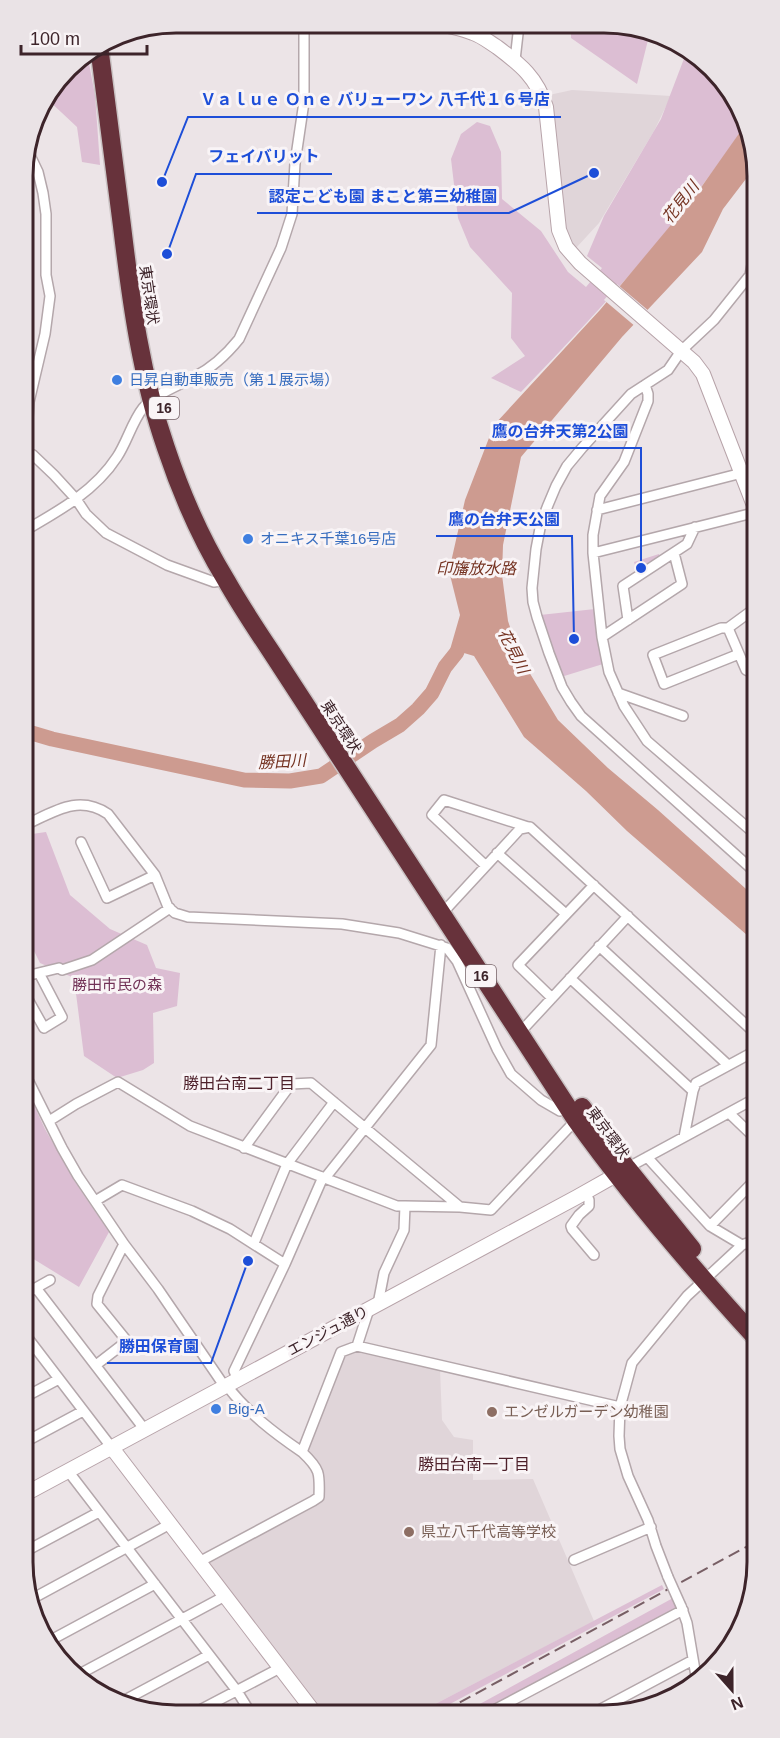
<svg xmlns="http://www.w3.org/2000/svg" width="780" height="1738" font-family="Helvetica,'Noto Sans JP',sans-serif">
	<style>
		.built { fill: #e0d5d9 }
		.green { fill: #dcbed3 }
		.water { fill: #cd9b90 }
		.pier { fill: #ece4e7 }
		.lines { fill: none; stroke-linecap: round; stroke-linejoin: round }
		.river { stroke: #cd9b90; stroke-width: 15 }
		.street-casing { stroke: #b4a7ab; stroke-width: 12 }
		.secondary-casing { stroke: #b7a3a9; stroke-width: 16 }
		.highway-casing { stroke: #c9c2c3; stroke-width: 21 }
		.street { stroke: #fff; stroke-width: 9 }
		.secondary { stroke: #fff; stroke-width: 14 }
		.highway { stroke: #67323b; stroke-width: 18 }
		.rail { stroke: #785f65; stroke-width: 2; stroke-dasharray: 12 6; stroke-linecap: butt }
		.street-bridge-casing { stroke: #b4a7ab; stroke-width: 12; stroke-linecap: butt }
		.street-bridge { stroke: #fff; stroke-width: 9 }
		.shop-dot { fill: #3f7fe0; stroke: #f9f4f6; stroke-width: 2 }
		.education-dot { fill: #8d6e63; stroke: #f9f4f6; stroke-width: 2 }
		.labels { text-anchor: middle; stroke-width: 6; stroke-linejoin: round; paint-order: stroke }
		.shield { fill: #f9f4f6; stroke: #756267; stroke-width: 1.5 }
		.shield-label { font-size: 14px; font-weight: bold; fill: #3d242a }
		.street-label { font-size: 15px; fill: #3d242a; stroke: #f9f4f6 }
		.shop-label { font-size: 15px; fill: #366cbe; stroke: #f9f4f6; text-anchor: start }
		.park-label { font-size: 15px; fill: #713156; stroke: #f9f4f6 }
		.education-label { font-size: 15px; fill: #785e54; stroke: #f9f4f6; text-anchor: start }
		.water-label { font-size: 16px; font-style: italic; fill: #753322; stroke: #f9f4f6 }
		.neighbourhood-label { font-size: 16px; fill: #4e212b; stroke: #f9f4f6 }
		.rim { fill: none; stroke: #3d242a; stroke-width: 3 }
		.leader { fill: none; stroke: #1d4ed8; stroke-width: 2 }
		.callout-dot { fill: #1d4ed8; stroke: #f9f4f6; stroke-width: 2 }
		.callout-label { font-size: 16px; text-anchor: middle; font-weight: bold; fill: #1d4ed8; stroke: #f9f4f6; stroke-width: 6; stroke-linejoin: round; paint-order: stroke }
	</style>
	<rect width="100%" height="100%" fill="#ece4e7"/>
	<path class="built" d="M572,90L671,96L654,131L599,223L576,248L570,240L565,225L549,95Z
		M357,1349L440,1369L442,1420L454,1437L473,1440V1480L533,1479L594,1621L422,1711L318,1712L207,1562L322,1499L308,1453V1447L343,1354Z"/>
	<path class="green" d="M571,25H634L706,61L745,125C681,222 602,308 521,392L491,378L525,356L511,338L512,293L470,247L458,218L451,159L461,134L477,122L490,126L501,152L502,199L541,231L568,272L586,287L602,268L587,256L604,216L661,119L685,56L648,40L637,84L571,38Z
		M87,53L95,95L100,165L82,162L77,127L46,98L74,61Z
		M659,554L660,557L638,574L634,562Z
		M595,609L603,664L561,677L540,615Z
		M46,832L70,895L110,929L147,945L156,968L180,973L177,1006L153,1013L154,1063L143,1070L117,1078L84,1056L74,978L40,963L26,935L25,835Z
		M26,1088L45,1129L75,1182L109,1232L79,1287L27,1255Z
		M662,1585L664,1589L437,1711H422Z
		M673,1598L678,1607L483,1711H467Z"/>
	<path class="water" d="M745,125L752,136V171L723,209L702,252L622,337L521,457L503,545L502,575L508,621L520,657L558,720L608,768L658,810L755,897V942L627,831L586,791L524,737L474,656L464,653L445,667L460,615L449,571L465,500L494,425L600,310L695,196Z"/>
	<path class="pier" d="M617,284L650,312L636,327L604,300Z"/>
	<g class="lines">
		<path class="river" d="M25,731L52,739L244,780L290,781L321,776L373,741L400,725L418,709L432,693L445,667L457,652"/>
		<g class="street-casing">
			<path id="street" d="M515,60L519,25
				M753,260L750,275L714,320L681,351L668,370L631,394L582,448L567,466L556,486L548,505L541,523L536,549L532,588L533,602L537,617L549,653L562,687L571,702L581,716L755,872
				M645,385L648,394V401L624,462L600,496L593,535V553L602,637L609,672L624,706L647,741L755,834
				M26,452L33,455L54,475L76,499L86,514L106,533L167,565L214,582L226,580
				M24,476L29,402L45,334L50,296L46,275V214L43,193L38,172L27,149
				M597,510L742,473
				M24,531C59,511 95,491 117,457C127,442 132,422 143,408C153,395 180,385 194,377C212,368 227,354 239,339L281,248L292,214L295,163L304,102V23
				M593,553L753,513
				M628,620L623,586L687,544L695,527
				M728,628L746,670L754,674
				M602,637L682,584L674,553
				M739,654L664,684L653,655L721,628H728L754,609
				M618,693L683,716
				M25,825C54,812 78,794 108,814L155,875L168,907L175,913L188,917L342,924L399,933L447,948L457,961L497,1049L511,1074L541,1100L560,1111L568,1109
				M81,842L107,898L155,875
				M497,853L566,914
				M486,866L432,815L444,800L528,827
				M448,907L520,829L530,827L755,1033
				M599,946L728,1065
				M26,976L59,968L62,970L92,960L170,908
				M570,978L693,1091L684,1137
				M26,996L44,1028L62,1017L39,973
				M552,998L518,965L594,885
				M526,1026L628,916
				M26,1076L62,1148L78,1176L124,1244L158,1289L225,1387
				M693,1091L696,1083L755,1051
				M729,1113L756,1139
				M49,1121L76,1104L118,1082L190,1126L397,1206H405L404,1230L384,1273L378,1304
				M244,1148L291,1084L311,1083L460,1207
				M647,1157L710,1226L742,1245
				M627,1168L756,1098
				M325,1178L431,1045L441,945
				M585,1192L589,1200V1206L579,1215L571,1226L572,1229L594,1255
				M95,1201L122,1185L192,1211L230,1229L285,1264
				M405,1206L460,1207L491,1210L576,1120
				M710,1226L756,1179
				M254,1243L287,1164L334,1102
				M36,1288L145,1430
				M27,1293L50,1280
				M27,1337L112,1448
				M357,1346L369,1309
				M96,1365L127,1341L97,1304L98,1296L124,1244
				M238,1380L234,1371L285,1264L323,1177
				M227,1386C248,1413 274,1433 302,1452L341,1352L357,1346L620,1407
				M27,1396L59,1379
				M27,1441L83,1411
				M68,1471L237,1691L250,1712
				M28,1550L99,1512
				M574,1560L651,1527
				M199,1562L313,1501L319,1497C320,1473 320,1469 302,1452
				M668,1577L656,1546L648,1520L628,1476L620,1449L619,1436L620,1407L625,1389L632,1363L687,1296L742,1245L756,1240
				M28,1601L170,1524
				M681,1606L687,1623L697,1682
				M51,1640L155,1584
				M74,1677L225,1596
				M123,1701L209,1655
				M599,1710L693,1660
				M492,1711L683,1610
				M196,1712L280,1668"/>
		</g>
		<g class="secondary-casing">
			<path id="secondary" d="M442,24C452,27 463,29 473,33C482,36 489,42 497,47C521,65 537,78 546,107L559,230L566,247L580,263L694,362L703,374L753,503
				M112,1448L314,1712
				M27,1493L577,1197L623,1171"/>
		</g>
		<g class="highway-casing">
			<path id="highway" d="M99,46C107,106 114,166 122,226C131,301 141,376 166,448C181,493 201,539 226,580C240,605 256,629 272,653L576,1120C631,1197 692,1268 756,1338
				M582,1107L627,1168L692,1249"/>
		</g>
		<use href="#street" class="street"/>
		<use href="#secondary" class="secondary"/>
		<use href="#highway" class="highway"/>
		<path class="rail" d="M444,1711L757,1541"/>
		<g class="street-bridge-casing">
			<path id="street-bridge" d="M668,1577L681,1606"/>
		</g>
		<use href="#street-bridge" class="street-bridge"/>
	</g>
	<g class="shop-dot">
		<circle cx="117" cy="380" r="6"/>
		<circle cx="248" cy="539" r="6"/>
		<circle cx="216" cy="1409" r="6"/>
	</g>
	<g class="education-dot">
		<circle cx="492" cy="1412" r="6"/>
		<circle cx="409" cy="1532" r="6"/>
	</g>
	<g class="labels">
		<g class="shield">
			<rect x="149" y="397" width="30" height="22" rx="4.5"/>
			<rect x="466" y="965" width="30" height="22" rx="4.5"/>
		</g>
		<g class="shield-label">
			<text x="164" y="413">16</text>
			<text x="481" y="981">16</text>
		</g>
		<g class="street-label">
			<text transform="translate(149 295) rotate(82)" y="5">東京環状</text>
			<text transform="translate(341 727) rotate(57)" y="5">東京環状</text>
			<text transform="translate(608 1133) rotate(54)" y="5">東京環状</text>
			<text transform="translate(328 1331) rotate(-28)" y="5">エンジュ通り</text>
		</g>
		<g class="shop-label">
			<text x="129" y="385">日昇自動車販売（第１展示場）</text>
			<text x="260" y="544">オニキス千葉16号店</text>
			<text x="228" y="1414">Big-A</text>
		</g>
		<g class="park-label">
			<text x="117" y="990">勝田市民の森</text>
		</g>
		<g class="education-label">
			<text x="504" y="1417">エンゼルガーデン幼稚園</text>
			<text x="421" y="1537">県立八千代高等学校</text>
		</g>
		<g class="water-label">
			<text transform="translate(680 202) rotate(-52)" y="6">花見川</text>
			<text x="476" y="574">印旛放水路</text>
			<text transform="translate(514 651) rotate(63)" y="6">花見川</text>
			<text transform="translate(282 761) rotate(-3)" y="6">勝田川</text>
		</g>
		<g class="neighbourhood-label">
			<text x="239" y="1089">勝田台南二丁目</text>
			<text x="474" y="1470">勝田台南一丁目</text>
		</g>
	</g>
	<path d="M0 0H780V1738H0ZM176 33H604A143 143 0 0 1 747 176V1562A143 143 0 0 1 604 1705H176A143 143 0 0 1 33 1562V176A143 143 0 0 1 176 33Z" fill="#eae3e6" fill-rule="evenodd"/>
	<path class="rim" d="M176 33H604A143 143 0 0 1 747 176V1562A143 143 0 0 1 604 1705H176A143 143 0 0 1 33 1562V176A143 143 0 0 1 176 33Z"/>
	<path class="leader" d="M162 182L188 117H561M167 254L196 174H332M594 173L509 213H257M641 568L641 448H480M574 639L572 536H436M248 1261L211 1363H107"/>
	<g class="callout-dot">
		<circle cx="162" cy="182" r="6"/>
		<circle cx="167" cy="254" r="6"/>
		<circle cx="594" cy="173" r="6"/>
		<circle cx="641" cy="568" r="6"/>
		<circle cx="574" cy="639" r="6"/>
		<circle cx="248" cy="1261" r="6"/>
	</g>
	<g class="callout-label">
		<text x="375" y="105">Ｖａｌｕｅ Ｏｎｅ バリューワン 八千代１６号店</text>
		<text x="264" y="162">フェイバリット</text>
		<text x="383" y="202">認定こども園 まこと第三幼稚園</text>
		<text x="560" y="437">鷹の台弁天第2公園</text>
		<text x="504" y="525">鷹の台弁天公園</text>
		<text x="159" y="1352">勝田保育園</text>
	</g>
	<g transform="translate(732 1690) rotate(159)" stroke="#f9f4f6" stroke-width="4.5" paint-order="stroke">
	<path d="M0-4.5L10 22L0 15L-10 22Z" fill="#3d242a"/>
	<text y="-9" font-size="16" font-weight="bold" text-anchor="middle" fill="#3d242a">N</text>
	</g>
	<path d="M21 45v9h126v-9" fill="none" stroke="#3d242a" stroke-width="3"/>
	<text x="30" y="45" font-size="18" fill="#3d242a" stroke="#f9f4f6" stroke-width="4.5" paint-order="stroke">100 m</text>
</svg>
